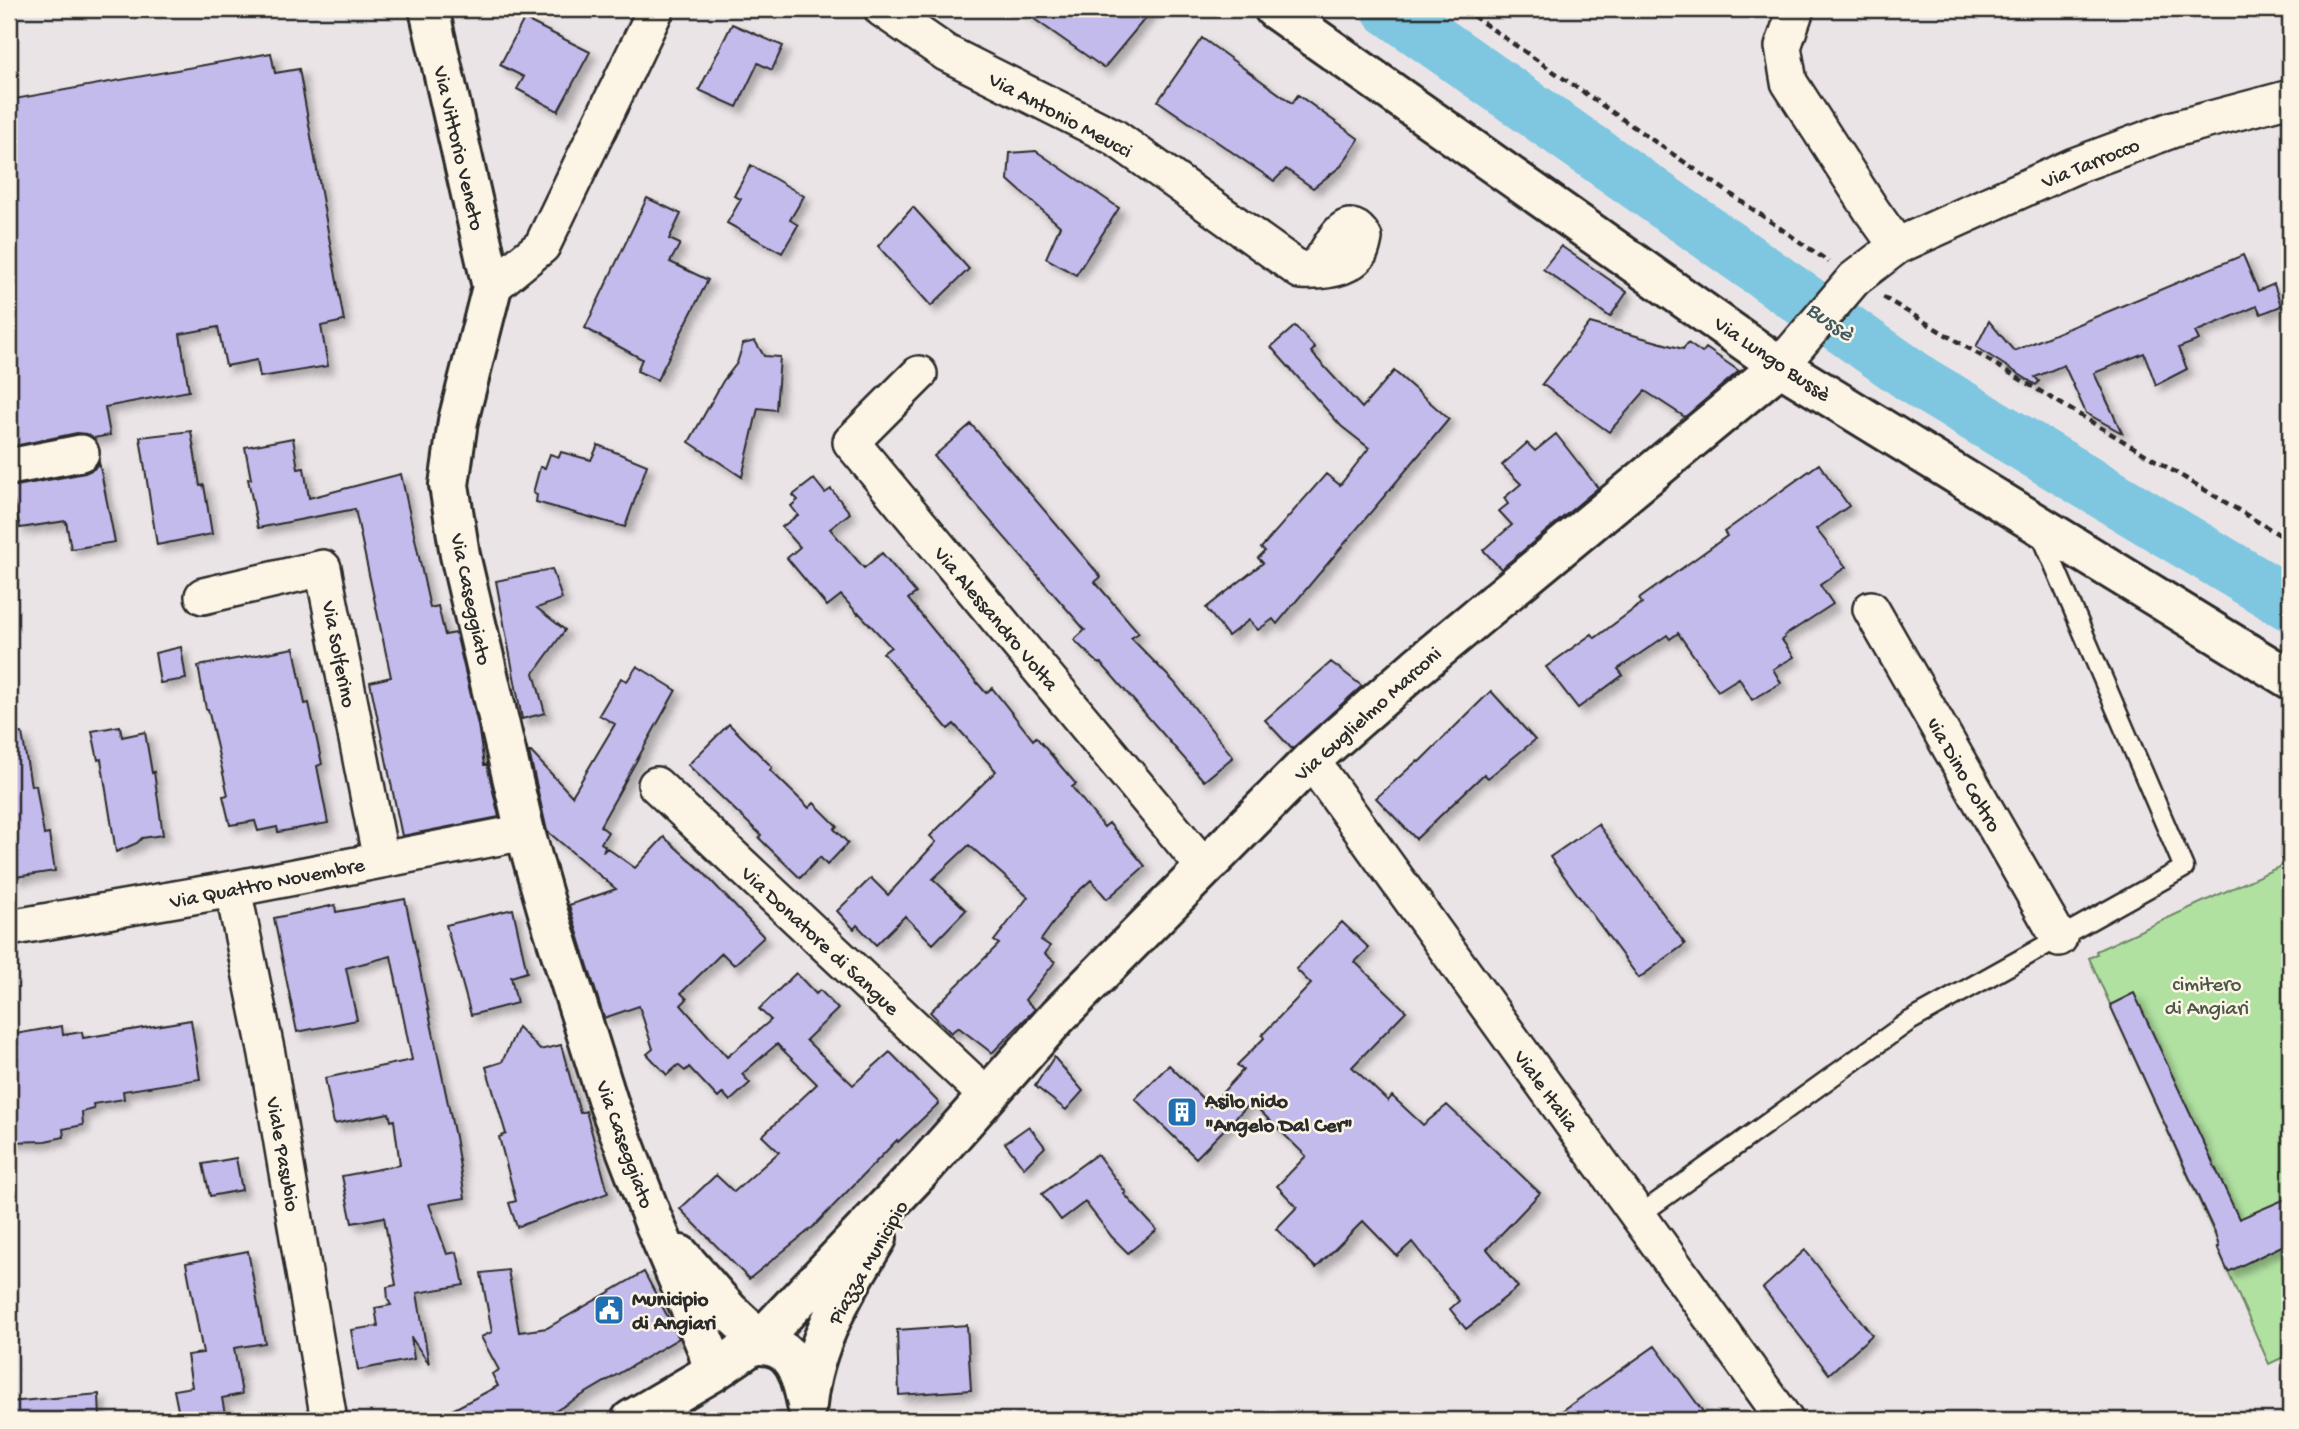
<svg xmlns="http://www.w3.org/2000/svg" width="2299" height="1429" font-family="'Gochi Hand',sans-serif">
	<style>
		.green { fill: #b0e1a1; stroke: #6e8666; stroke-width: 2 }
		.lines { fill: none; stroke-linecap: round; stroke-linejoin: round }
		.river { stroke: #7fc7e0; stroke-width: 54 }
		.building { fill: #c4bbed; stroke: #2b2b2b; stroke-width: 2; filter: url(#shadow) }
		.service-casing { stroke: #2b2b2b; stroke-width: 23 }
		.minor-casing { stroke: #2b2b2b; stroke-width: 40 }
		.tertiary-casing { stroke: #2b2b2b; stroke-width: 44 }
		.secondary-casing { stroke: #2b2b2b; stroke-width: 44 }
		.path { stroke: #2b2b2b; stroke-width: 4.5; stroke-dasharray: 7 5; stroke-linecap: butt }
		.service { stroke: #fcf5e5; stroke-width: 18 }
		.minor { stroke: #fcf5e5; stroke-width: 35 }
		.tertiary { stroke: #fcf5e5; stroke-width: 38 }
		.secondary { stroke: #fcf5e5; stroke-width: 38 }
		.labels { text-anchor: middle; stroke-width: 5; stroke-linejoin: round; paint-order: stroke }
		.street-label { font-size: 21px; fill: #2b2b2b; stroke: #fcf5e5 }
		.park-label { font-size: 21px; fill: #4c5848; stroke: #fcf5e5 }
		.poi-label { font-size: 21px; font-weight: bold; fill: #2b2b2b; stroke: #fcf5e5; text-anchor: start }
		.water-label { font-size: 23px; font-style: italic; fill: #445a61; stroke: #fcf5e5 }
	</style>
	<defs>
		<filter id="shadow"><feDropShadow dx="6" dy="6" stdDeviation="3.5" flood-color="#0004"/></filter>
	</defs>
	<rect width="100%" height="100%" fill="#ebe4e7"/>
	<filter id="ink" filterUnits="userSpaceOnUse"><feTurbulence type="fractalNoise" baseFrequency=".0143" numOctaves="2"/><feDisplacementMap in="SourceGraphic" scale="14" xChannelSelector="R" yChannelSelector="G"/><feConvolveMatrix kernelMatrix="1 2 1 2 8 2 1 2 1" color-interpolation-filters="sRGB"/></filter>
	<g filter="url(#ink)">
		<path class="green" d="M2283,865L2290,878V1354L2269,1364L2217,1247L2219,1246L2214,1233L2089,958L2097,954L2096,951Z"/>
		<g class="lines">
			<path class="river" d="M1389,9L1923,384L2290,604"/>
		</g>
		<path class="building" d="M1020,9H1153L1104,68Z
			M524,19L590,52L558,111L517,89L524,77L500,65Z
			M732,24L783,46L772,70L758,63L737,107L699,90Z
			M1202,38L1292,103L1298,95L1359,139L1341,166L1313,188L1286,169L1274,181L1158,101Z
			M271,53L275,73L299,69L344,321L321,326L328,366L260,377L257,360L226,366L218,327L180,334L189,391L105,407L110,435L94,438L87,434L77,433L9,447V100Z
			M1036,151L1119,208L1076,275L1046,258L1060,226L1008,180L1010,153Z
			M751,165L804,196L790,220L798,225L782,253L727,223L741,199L734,196Z
			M647,198L681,214L669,239L680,244L670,262L708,280L657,380L637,371L642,359L585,328Z
			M913,207L969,269L931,306L878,246Z
			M1561,246L1627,292L1610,317L1543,269Z
			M2243,255L2258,291L2274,284L2281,306L2261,314L2257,306L2195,332L2199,340L2178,348L2187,369L2156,385L2144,353L2094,373L2122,433L2086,413L2064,365L2035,377L2039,381L2036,385L1976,347L1989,321L2014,351Z
			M1590,323L1683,349L1688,343L1702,353L1706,348L1739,371L1685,417L1645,391L1609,432L1542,384Z
			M1295,326L1315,348L1311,352L1362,408L1394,371L1449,419L1277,624L1273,619L1258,630L1249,620L1228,636L1206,608L1263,563L1258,558L1265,551L1261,548L1326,474L1340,485L1369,448L1341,426L1271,347Z
			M755,341L764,356L780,357L776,410L758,408L742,477L689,442L723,381L737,363L743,344Z
			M971,424L1101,577L1095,582L1139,633L1131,638L1174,682L1233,757L1204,781L1101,663L1099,664L1074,640L1085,630L934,456Z
			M191,431L200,486L204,485L212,534L157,545L140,437Z
			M1556,434L1598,488L1501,569L1483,550L1512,525L1499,511L1508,504L1504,498L1521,484L1502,465L1527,443L1535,451Z
			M293,438L298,469L304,468L309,498L401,474L430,608L438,606L445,635L456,633L478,725L484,765H487L499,817L402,836L370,682L391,677L355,509L258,528L248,479H251L245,447Z
			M598,445L647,465L625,527L536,502L537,495L533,493L540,467L545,468L550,454L559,457L561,452L591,460Z
			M99,462L115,542L71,549L66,521L20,528L11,487L85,473L94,469Z
			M1819,464L1849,506L1816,529L1846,567L1820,585L1833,604L1784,636L1785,638L1782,640L1794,657L1773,669L1781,683L1752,700L1739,678L1718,691L1678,633L1670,639L1667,635L1618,669L1623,675L1578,708L1546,667L1592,634L1595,638L1642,603L1639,599L1727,536L1724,532Z
			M814,479L825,493L831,489L850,513L830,529L864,568L882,553L916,593L908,599L966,670L986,693L992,688L1033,740L1036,737L1076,784L1072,787L1104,827L1109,823L1145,866L1107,899L1091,880L1072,897L1041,940L1050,946L1045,954L1055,962L1025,1000L1035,1009L992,1053L958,1027L951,1033L930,1012L999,944L994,941L1028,897L969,845L933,879L966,910L933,944L905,916L876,945L857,925L854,929L837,911L871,878L888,895L936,842L930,836L996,771L954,724L948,729L883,653L891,647L859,613L858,614L841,595L827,606L787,558L800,547L782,527L798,515L791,506L798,500L793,495Z
			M552,569L562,599L537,608L565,630L534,673L545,713L522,719L496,581Z
			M181,647L186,679L160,683L155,653Z
			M294,648L305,704L309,703L322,764L317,766L328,823L278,832L277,827L258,831L255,821L230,825L223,796L228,795L208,709H206L198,666Z
			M1331,662L1362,686L1292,749L1265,720Z
			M637,666L676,690L600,826L608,832L601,843L605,846L603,852L607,848L635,868L664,837L702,871L764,937L734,965L722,953L681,993L687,999L681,1005L727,1057L771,1020L759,1009L796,973L816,994L820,990L838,1009L806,1040L853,1085L890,1052L939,1103L898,1142L897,1140L813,1227L749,1279L680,1209L716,1175L734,1192L779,1152L762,1136L817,1084L777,1044L742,1074L750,1083L730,1101L723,1093L718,1098L689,1067L685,1071L678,1065L667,1075L647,1054L653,1049L639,1006L604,1018L569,905L616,889L547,831L529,752H531L572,796L615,724L599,715L621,678L627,681Z
			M1491,691L1535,740L1488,778L1484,774L1416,839L1376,798L1417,761L1419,762Z
			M729,724L772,767L770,770L809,808L814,803L837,826L834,829L848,843L827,865L820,857L800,878L759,838L761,835L688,765Z
			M120,726L122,737L145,732L152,773L154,772L163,835L142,838L137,843L116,852L101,759L98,760L92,731Z
			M22,733L31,786L36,785L44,835L49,834L55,871L15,877L9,841V734Z
			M1598,824L1685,944L1639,978L1550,857Z
			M405,899L455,1137L465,1198L429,1204L447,1254L457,1252L464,1285L417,1293L429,1364L411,1337L414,1359L358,1370L351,1330L378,1326L375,1308L391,1305L388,1300L387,1287L396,1285L384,1217L352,1223L342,1176L400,1165L394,1120L391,1121L389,1113L334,1124L325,1078L412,1060L391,956L346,968L357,1020L297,1032L274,918L335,905L336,912Z
			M513,909L527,972L511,977L517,1003L471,1015L446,925Z
			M1342,922L1369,948L1355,962L1406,1011L1352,1067L1388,1101L1392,1096L1423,1125L1447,1105L1540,1193L1487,1249L1518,1287L1466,1329L1450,1309L1459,1301L1412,1242L1397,1256L1363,1221L1316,1268L1276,1229L1297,1207L1277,1186L1306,1156L1251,1102L1196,1158L1135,1099L1169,1065L1210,1106L1243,1070L1237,1065L1264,1038L1262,1035L1311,984L1296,969Z
			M2134,993L2239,1219L2290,1197V1242L2228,1272L2217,1247H2219L2215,1233L2110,1005Z
			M191,1020L200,1079L123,1091L124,1099L93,1104L94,1109L82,1112L83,1125L63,1129L64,1137L45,1141L9,1142V1035L62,1026L63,1035L82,1032L83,1038Z
			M518,1027L540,1050L561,1045L580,1113L586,1111L608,1193L517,1227L509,1203L516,1201L499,1137L506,1134L486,1067L502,1062Z
			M1054,1057L1083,1091L1066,1110L1035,1086Z
			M1029,1126L1045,1147L1024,1168L1005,1143Z
			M1097,1154L1126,1193L1124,1194L1157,1230L1128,1253L1112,1237L1085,1202L1061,1220L1042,1194Z
			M236,1158L242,1190L210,1196L203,1164Z
			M1805,1250L1872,1335L1829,1374L1763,1288Z
			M248,1251L265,1343L234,1348L242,1394L222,1398L226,1420H180L174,1390L192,1387L187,1355L203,1353L186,1263Z
			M508,1270L519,1332L547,1328L644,1272L679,1338L540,1420H433L498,1386L492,1374L499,1370L481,1337L492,1332L481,1273Z
			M967,1325L971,1390L899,1395L897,1330Z
			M1655,1346L1709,1420H1549Z
			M99,1394L100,1420H9V1402Z"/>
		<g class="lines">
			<g class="service-casing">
				<path id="service" d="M1638,1216L1908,1022L2184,868L2040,532"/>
			</g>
			<g class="minor-casing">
				<path id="minor" d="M882,9L946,53L1114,137L1301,271C1320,272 1346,270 1359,254C1362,250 1363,243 1364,238C1346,208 1331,248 1321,261C1317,266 1312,268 1307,271
					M1796,9L1783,47L1789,82L1872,211L1897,246
					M492,287L542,246L656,9
					M1780,366L1854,279L1897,246L2074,166L2174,129L2290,98
					M919,374L851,442L1205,868
					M9,467L81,453
					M203,596L323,568L381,860
					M1871,609L2059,938
					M1311,760L1785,1420
					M656,785L987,1096
					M233,889L267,1054L329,1420
					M9,928L233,889L525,832"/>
			</g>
			<g class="tertiary-casing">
				<path id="tertiary" d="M429,9L492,287L458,421L449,485L460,555L525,832L547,909L609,1105L653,1220L707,1348L713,1372
					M680,1255L729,1311L760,1340V1345C794,1345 801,1375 807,1404
					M807,1405C812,1345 846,1288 877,1238
					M631,1420L713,1372L760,1340L927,1164L1058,1016L1311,760L1417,667L1780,366"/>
			</g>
			<g class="secondary-casing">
				<path id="secondary" d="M1274,9L1780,366L2290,679"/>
			</g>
			<path class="path" d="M1463,9L1829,262
				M1883,297L2290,541"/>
			<use href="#service" class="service"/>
			<use href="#minor" class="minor"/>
			<use href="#tertiary" class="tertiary"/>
			<use href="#secondary" class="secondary"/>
		</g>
	</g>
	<defs>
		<g id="building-square" transform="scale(1.575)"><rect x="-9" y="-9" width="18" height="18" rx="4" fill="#1f6fb2" stroke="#fcf5e5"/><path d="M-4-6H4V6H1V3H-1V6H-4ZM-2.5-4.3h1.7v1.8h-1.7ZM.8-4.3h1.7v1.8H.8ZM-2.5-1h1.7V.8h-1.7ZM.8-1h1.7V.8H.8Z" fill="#fff"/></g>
		<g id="civic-square" transform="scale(1.575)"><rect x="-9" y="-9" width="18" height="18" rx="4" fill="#1f6fb2" stroke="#fcf5e5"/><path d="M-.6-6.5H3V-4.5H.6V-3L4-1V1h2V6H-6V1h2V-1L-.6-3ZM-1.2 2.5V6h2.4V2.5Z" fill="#fff"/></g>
	</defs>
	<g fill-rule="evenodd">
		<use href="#building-square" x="1182" y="1112"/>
		<use href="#civic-square" x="609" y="1310"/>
	</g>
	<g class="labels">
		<g class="street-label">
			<text transform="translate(1061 114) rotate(28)" y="7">Via Antonio Meucci</text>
			<text transform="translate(460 148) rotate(77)" y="7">Via Vittorio Veneto</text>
			<text transform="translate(2090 162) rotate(-22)" y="7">Via Tarrocco</text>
			<text transform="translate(1773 358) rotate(34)" y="7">Via Lungo Bussè</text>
			<text transform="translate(472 599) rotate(78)" y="7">Via Caseggiato</text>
			<text transform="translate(997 618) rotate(50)" y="7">Via Alessandro Volta</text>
			<text transform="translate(340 654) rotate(79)" y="7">Via Solferino</text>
			<text transform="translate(1367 713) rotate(-42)" y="7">Via Guglielmo Marconi</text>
			<text transform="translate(1965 774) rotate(60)" y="7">via Dino Coltro</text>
			<text transform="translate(267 882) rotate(-11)" y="7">Via Quattro Novembre</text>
			<text transform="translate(821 940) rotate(43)" y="7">Via Donatore di Sangue</text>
			<text transform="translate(1547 1090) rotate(54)" y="7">Viale Italia</text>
			<text transform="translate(626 1144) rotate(70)" y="7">Via Caseggiato</text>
			<text transform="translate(284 1154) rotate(80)" y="7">Viale Pasubio</text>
			<text transform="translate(867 1262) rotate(-60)" y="7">Piazza Municipio</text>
		</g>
		<g class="park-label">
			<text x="2207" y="990">cimitero<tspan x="2207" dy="24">di Angiari</tspan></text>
		</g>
		<g class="poi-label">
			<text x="1205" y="1107">Asilo nido<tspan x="1205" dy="24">"Angelo Dal Cer"</tspan></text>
			<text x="632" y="1305">Municipio<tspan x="632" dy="24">di Angiari</tspan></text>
		</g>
		<g class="water-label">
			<text transform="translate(1831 320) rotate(35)" y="8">Bussè</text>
		</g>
	</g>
	<rect width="2299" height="1429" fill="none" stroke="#fcf5e5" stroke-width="35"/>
	<rect x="18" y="18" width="2264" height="1394" fill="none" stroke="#2b2b2b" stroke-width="2.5" filter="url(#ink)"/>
</svg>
